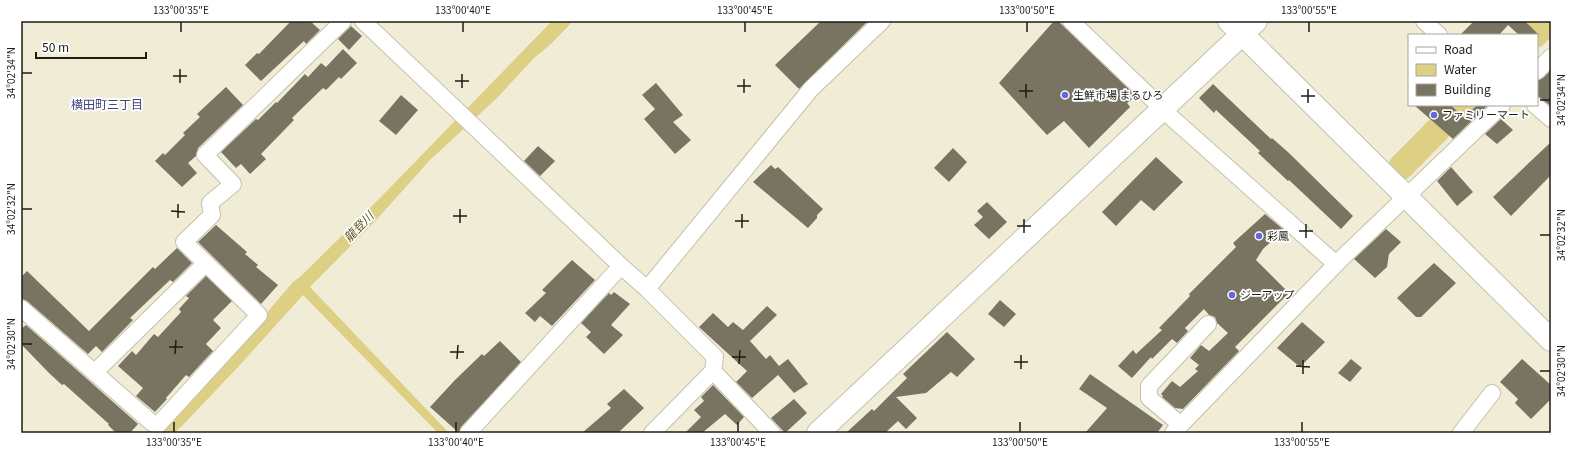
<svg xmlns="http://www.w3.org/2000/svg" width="1572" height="454" font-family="Georgia,'Noto Sans JP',serif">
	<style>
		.water { fill: #ddd084 }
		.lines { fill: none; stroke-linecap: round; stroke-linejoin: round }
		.river { stroke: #ddd084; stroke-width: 26 }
		.building { fill: #787461 }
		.street-casing { stroke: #c4c1ab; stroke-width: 18 }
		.secondary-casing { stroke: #c4c1ab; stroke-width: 24 }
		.street { stroke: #fff; stroke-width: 16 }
		.secondary { stroke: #fff; stroke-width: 22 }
		.ticks { fill: none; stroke: #1e1c14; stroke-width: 1.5 }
		.poi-dot { fill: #6666df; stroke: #fff; stroke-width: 1.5 }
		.labels { text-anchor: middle; stroke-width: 3.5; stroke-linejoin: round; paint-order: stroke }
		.poi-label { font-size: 11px; fill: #1e1c14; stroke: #fff; text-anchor: start }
		.neighbourhood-label { font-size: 12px; fill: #414480; stroke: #fff }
		.water-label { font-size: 12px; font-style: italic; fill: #5a5118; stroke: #fff }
		.neatline { fill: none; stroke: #1e1c14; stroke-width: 1.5 }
		.ticks-label { font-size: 10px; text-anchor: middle; fill: #1e1c14 }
	</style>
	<rect width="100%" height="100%" fill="#f0ecd6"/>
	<path class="water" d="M552,21H573L551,44L534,58L497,98L430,160L378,218L310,287L449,433H438L303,295L239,366L181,427L174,433H156L259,322L293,282L300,277L381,197Z"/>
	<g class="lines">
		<path class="river" d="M1535,35L1548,21
			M1401,167L1462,105"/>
	</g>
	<path class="building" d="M291,21H310L320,30L306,44L304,41L261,81L245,65L257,53L259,54Z
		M821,21H868L799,89L775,65Z
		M1054,21H1058L1136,96L1127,103L1130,107L1089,148L1064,121L1047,135L999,83Z
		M1474,21H1525L1539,35H1519L1508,25L1499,35H1460Z
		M351,26L362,36L349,50L338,39Z
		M343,49L357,63L341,79L339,77L326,90L323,88L292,118L294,120L261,154L266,159L250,174L241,164L236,168L221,152L256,119L258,120L276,102L277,103L305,74L308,77L321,63L326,67Z
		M1551,70V106L1537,96V81L1543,78Z
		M656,83L683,115L673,122L691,140L675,154L644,119L655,109L642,95Z
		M1213,84L1271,139L1272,138L1289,153L1353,216L1341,229L1289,180L1288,181L1258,153L1260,151L1216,110L1214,113L1199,98Z
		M226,87L243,105L198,148L196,156L188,163L197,173L182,187L155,161L163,153L165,155L185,135L183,133L200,117L197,114Z
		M401,95L418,110L396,135L379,121Z
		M1414,105H1451L1464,118L1477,105L1487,106L1453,139Z
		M1501,119L1513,130L1497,144L1485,134Z
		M1551,142V175L1511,216L1493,197Z
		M538,146L555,161L540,176L524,161Z
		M953,148L967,162L949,182L934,168Z
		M1156,157L1183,182L1154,211L1141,200L1116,226L1102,212Z
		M771,165L775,169L778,167L823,209L817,215V218L808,228L753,182Z
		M1451,167L1473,192L1457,206L1437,181Z
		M987,202L1007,222L989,239L974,225L983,217L977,211Z
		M1265,214L1284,230L1263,249L1256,260L1289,293L1235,347L1239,351L1183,409L1175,408L1162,397L1163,396L1161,394L1172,381L1180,387L1198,371L1195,369L1199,365L1190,358L1201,345L1209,351L1228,333L1217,323L1215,317L1209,315L1204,309L1185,328L1188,331L1177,343L1172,339L1152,359L1151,357L1132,378L1118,366L1133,350L1136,354L1162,330L1159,328L1190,296L1189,294L1236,247L1233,243Z
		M216,225L247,252L245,254L258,265L256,267L278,285L261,304L198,242Z
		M1386,229L1401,242L1389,254L1387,267L1375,278L1354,259Z
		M177,248L192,263L173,282L170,280L130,318L133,320L102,352L96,346L88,354L27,301L21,299V277L27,271L89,331L153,267L155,269Z
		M572,260L595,280L552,326L540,316L535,322L525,313L546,293L542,290Z
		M1434,263L1456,283L1421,317H1416L1397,298Z
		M206,276L232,301L213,320L221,328L206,344L213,351L189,377L186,375L166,398L167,399L155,412L136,396L143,388L118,366L132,351L136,355L154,334L158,337L181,312L179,309L189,298L186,296Z
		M614,292L630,304L611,325L623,335L604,354L586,337L591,332L581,323L609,293L611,295Z
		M1000,300L1016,314L1004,327L988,314Z
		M767,306L777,315L750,341L766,359L770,355L779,366L788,359L808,384L794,393L778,375L752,398L736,382L747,371L699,327L713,313L728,327L733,322L743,330Z
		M1302,322L1325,342L1300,367L1277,348Z
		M26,325L138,424L130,433H116L108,425L109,424L64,384L62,385L49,373L21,344V329Z
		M947,332L975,359L957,377L951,372L926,393L896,397L917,418L906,429L898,421L885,433H846L872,409L874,411L907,378L903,374Z
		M500,341L521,362L461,427L459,433L430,407L455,380L482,354L484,356Z
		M1351,359L1362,368L1350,382L1338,373Z
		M1522,359L1551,385V399L1531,419L1515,403L1518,399L1500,382Z
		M1090,374L1163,425L1157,433H1085L1107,408L1079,389Z
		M713,385L744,417L737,425L725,414L702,433H685L701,417L694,410L704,401L701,397Z
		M624,389L644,408L618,433H582L611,408L607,404Z
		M794,399L807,413L785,433L771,418Z"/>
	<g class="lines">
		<g class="street-casing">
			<path id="street" d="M363,21L621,266L647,289L715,357L713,371L652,433
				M1071,21L1172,118L1336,264
				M1424,21L1439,35
				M1537,71L1551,57
				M1535,105L1551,119
				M647,289L811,89L882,21
				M21,308L152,423L158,425L259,315L184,242L212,215L210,203L233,184L205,155L343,21
				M713,371L772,433
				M95,372L206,263
				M1181,425L1149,398V386L1208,324
				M468,433L621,266
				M1173,433L1343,257L1502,105
				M1461,433L1492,393"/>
		</g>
		<g class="secondary-casing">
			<path id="secondary" d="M1229,21L1551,340
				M818,433L1256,21"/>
		</g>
		<use href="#street" class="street"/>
		<use href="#secondary" class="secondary"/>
	</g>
	<path class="ticks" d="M181,32V22M463,32V22M745,32V22M1027,32V22M1309,32V22M22,73H32M173,76H187M455,81H469M180,83V69M737,86H751M462,88V74M1019,91H1033M744,93V79M1301,96H1315M1026,98V84M1540,100H1550M1308,103V89M22,209H32M171,211L185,212M453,216H467M178,218V204M735,221H749M460,223V209M1017,226H1031M742,228V214M1299,231H1313M1024,233V219M1540,235H1550M1306,238V224M22,344H32M169,347H183M450,352H464M175,354L176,340M732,357H746M457,359L458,345M1014,362H1028M739,364L740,350M1296,366L1310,367M1021,369V355M1540,371H1550M1303,374V360M174,432V422M456,432V422M738,432V422M1020,432V422M1302,432V422"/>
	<g class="poi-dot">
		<circle cx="1065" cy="95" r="4"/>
		<circle cx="1434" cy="115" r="4"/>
		<circle cx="1259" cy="236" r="4"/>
		<circle cx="1232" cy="295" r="4"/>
	</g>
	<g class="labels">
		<g class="poi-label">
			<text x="1073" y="99">生鮮市場 まるひろ</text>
			<text x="1442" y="119">ファミリーマート</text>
			<text x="1267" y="240">彩鳳</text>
			<text x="1240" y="299">ジーアップ</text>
		</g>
		<g class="neighbourhood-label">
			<text x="107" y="109">横田町三丁目</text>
		</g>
		<g class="water-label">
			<text transform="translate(359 227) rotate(-46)" y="4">龍登川</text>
		</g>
	</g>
	<rect width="1572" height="454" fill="none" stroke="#ffffff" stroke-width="44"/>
	<rect x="1408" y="34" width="130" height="72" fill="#ffffff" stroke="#a5a4a1"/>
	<rect x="1416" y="47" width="20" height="6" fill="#ffffff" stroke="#a5a4a1"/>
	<text x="1444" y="54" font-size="12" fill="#1e1c14">Road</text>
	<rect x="1416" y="64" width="20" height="12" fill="#ddd084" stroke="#a5a4a1"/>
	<text x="1444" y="74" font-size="12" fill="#1e1c14">Water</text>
	<rect x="1416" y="84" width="20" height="12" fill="#787461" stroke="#a5a4a1"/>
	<text x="1444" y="94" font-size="12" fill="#1e1c14">Building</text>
	<path d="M36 52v6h110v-6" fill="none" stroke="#1e1c14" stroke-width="2"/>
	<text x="42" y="52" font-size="12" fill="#1e1c14" stroke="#ffffff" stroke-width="3" paint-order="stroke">50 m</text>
	<rect x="22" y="22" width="1528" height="410" class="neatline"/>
	<g class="ticks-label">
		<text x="181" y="14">133°00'35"E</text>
		<text x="463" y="14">133°00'40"E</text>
		<text x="745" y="14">133°00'45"E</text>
		<text x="1027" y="14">133°00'50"E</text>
		<text x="1309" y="14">133°00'55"E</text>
		<text transform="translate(11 73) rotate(-90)" y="4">34°02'34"N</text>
		<text transform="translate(1561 100) rotate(-90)" y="4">34°02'34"N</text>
		<text transform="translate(11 209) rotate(-90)" y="4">34°02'32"N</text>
		<text transform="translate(1561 235) rotate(-90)" y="4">34°02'32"N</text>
		<text transform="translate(11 344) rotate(-90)" y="4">34°02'30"N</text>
		<text transform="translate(1561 371) rotate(-90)" y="4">34°02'30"N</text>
		<text x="174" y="446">133°00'35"E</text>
		<text x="456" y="446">133°00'40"E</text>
		<text x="738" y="446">133°00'45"E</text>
		<text x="1020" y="446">133°00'50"E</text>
		<text x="1302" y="446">133°00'55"E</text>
	</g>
</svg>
